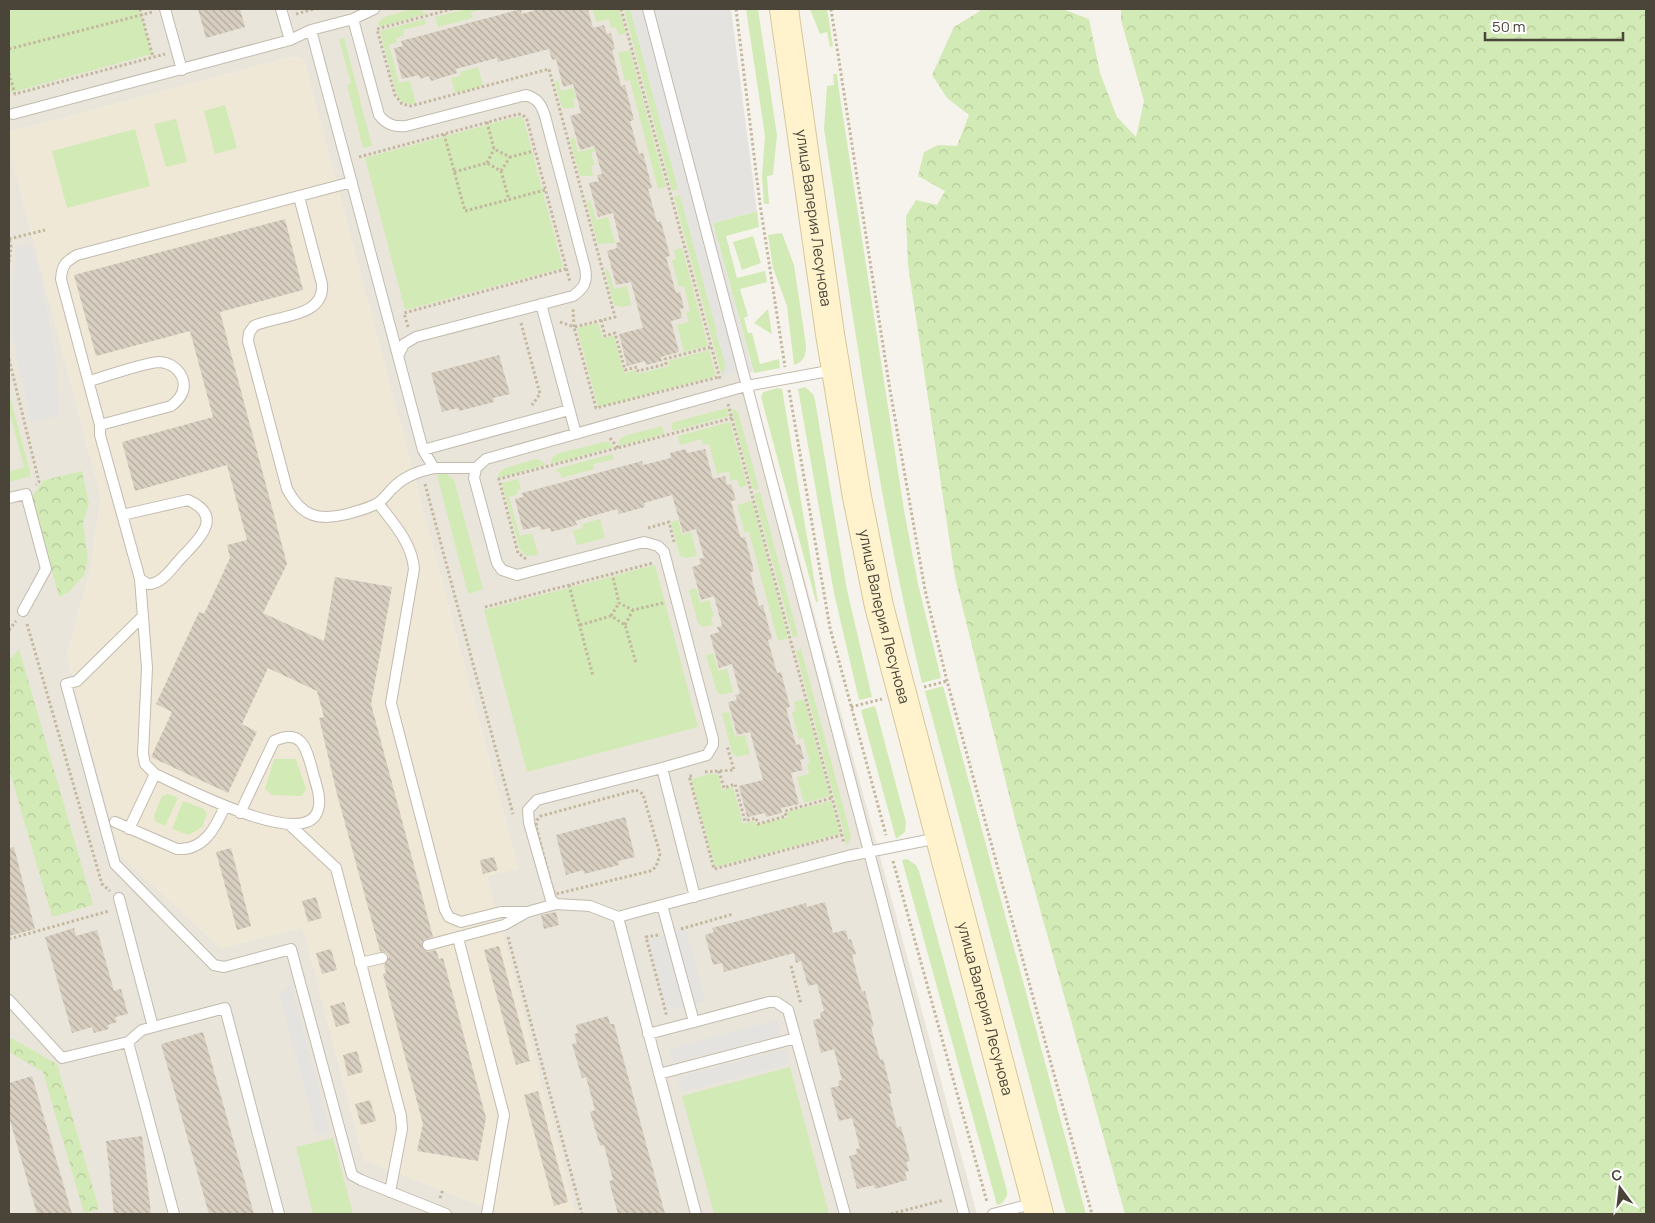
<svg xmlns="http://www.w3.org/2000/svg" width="1655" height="1223" font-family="Manrope,sans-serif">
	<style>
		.residential { fill: #eae5da }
		.education { fill: #efe8d6 }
		.green { fill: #d2eab5 }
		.forest { fill: url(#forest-crowns) }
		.parking { fill: #e5e3e0 }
		.building { fill: url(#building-back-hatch) }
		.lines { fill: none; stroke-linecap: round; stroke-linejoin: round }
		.lane-casing { stroke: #c2bbae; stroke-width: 12 }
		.secondary-casing { stroke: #d6c79b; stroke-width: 30 }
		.path { stroke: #c4b79f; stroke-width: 3; stroke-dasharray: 2.5 2.5; stroke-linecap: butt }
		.lane { stroke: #fff; stroke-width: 10 }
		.secondary { stroke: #fff3cd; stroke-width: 28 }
		.labels { text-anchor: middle; stroke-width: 4; stroke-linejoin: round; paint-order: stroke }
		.street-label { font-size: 15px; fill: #4b4439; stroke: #fff }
	</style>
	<defs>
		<pattern id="forest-crowns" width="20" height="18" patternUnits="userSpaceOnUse" patternTransform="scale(1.25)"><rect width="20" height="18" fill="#d2eab5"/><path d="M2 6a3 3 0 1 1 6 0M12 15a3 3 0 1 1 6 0" fill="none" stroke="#b6ca9c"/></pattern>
		<pattern id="building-back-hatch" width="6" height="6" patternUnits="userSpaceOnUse" patternTransform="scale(1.25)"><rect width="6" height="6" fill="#d8cfc1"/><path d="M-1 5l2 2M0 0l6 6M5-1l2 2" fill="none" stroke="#b1aa9e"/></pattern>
	</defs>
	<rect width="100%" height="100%" fill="#f6f3ec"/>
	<path class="residential" d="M9,9H650L977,1214H575L487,876L518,868L304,61L300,58L292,57L9,132Z
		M9,147L101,498L90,571L67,655L120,854L221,948L303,927L364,1160L503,1214H9Z"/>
	<path class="education" d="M292,57L300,58L304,61L518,868L487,876L575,1214H503L364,1160L303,927L221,948L120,854L67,655L90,571L101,498L9,147V132Z"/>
	<path class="green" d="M9,9H140L152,54L9,93Z
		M412,9H421L426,14L379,27L378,22L384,17Z
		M467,9H485L471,12L472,18L438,27L435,17Z
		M593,9H619L626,33L618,35L616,27L611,28L609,19L596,22Z
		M624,9H630L678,189L672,191Z
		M746,9H758L777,135L773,175L767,176L769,204H764L762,176L765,136Z
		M810,9H827L833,46L830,47L827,32L820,34Z
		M424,19L426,24L403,30L404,35L396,38L397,42L389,45L399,83L410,81L416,104C407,105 401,103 397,95L380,31Z
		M344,38L372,146L363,148L347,85L351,84L339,39Z
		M630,50L666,187L658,189L630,80L625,81L618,53Z
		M478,67L483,86L455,93L451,78L461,76L460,72Z
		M833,74H837L838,84L904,510L918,584L941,678L922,683C878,501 853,314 824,129L827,86L834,85Z
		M558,80L561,91L573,88L576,98L573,99L575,108H562L555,82Z
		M225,105L237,148L215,154L204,111Z
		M516,117H521L524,121L563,268L405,310L365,158Z
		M176,119L187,162L166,167L154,124Z
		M135,129L150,186L67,208L52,151Z
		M574,137L578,152L595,148V151L591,153L595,165L591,166L593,176H580L570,140Z
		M680,195L726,366L722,376L674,196Z
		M590,199L596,220L608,217L615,243L598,244L587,203Z
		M757,211L759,227L726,236L737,278L765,271L767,282L740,289L748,316L744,318L748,333H752L760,364L779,359L780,368L754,373L713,223Z
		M782,233L794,265L806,345C806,355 804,362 794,365L787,306L773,268L768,235Z
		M753,236L761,263L742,270L733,242Z
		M682,248L708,346L684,352L677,325L689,322L686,313L690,311L684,286L679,287L672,260L676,259L674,250Z
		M608,269L614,289L627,286L631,305L622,307L614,305L605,270Z
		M768,309L772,334L754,323Z
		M598,323L603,338L614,336L624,373L636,370L637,374L669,366L668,361L709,350L716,376L598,407L577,328Z
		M805,387L813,394L815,400L847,590L872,697L859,700L834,593L798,389Z
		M778,388L782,389L818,602H816L761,397L763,392Z
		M9,393L31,476L9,482V472L24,467L9,410Z
		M727,408L729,416L673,431L671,423Z
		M731,408L738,412L759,489L753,490Z
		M730,422L747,485L740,488L737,479L731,481L729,471L717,474L709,444L703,445L701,439L680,445L678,436Z
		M662,426L664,434L619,446V440L624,436Z
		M604,442H609L614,447L551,464L552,458L556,454Z
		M612,454L614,459L593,464L594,469L561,478L560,472L557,473L556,469Z
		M536,459L542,461L546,465L499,478L498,474L505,468Z
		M445,473L454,480L483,589L468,594L437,475Z
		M518,479L521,489L517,490V494L509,497L520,536L532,533L538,555L527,556L520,550L502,483Z
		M760,492L798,636L793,638L754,494Z
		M752,501L788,638L778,641L749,532L745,533L737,505Z
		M600,519L605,538L577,545L573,530L583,528L582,524Z
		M678,520L682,535L691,532L697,556L685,558L680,556L671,522Z
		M655,565L698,727L527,772L484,610Z
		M696,588L700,603L709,600L714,616L711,617L713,625L703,627L698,623L689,590Z
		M801,649L851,836L847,846L796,651Z
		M713,653L718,671L727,669L733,692L722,695L717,692L706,655Z
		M943,686L1086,1214H1066L925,691Z
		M804,699L830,796L804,803L797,777L809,774L807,764L810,763L803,738L799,739L792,712L796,711L794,702Z
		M875,706L906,822L905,832L896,839L861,710Z
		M729,712L735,737L745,735L750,754L737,757L732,753L722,713Z
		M274,759H296L306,789L302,796L272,795L265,789Z
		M709,774H718L722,790L733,787L743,824L755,821L756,825L788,817L787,812L831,801L840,834L715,867L691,779Z
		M168,794L178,798L165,826L155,821L154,816L162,796Z
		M183,801L204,809L207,814L202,827L189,835L172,829Z
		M907,859L916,865L919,871L1007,1191V1196L1002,1203L997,1205L902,860Z
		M790,1067L829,1214H714L682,1096Z
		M333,1138L353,1214H313L296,1147Z"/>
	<path class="forest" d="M978,9H1062L1089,19L1100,73L1117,117L1136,137L1144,101L1121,20V9H1646V1214H1125L1016,823L955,577L908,265L906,216L916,200L937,205L945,191L918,176L924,152L938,145L957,146L969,115L947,98L932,75L954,27L980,11Z
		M82,471L89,504L83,523L88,559L84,575L69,592L59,597L32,497L44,480Z
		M19,649L93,905L52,917L9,769V660Z
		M9,1037L57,1064L99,1209L84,1213L43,1072L9,1052Z"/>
	<path class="parking" d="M630,9H644L742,371L722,376L726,366L716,334L717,332Z
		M652,9H731L757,211L713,223L753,371L750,373Z
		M30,244L41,279L57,364L59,416L31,423L14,343L13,291L16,248Z
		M686,929L705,1001L667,1011L648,939Z
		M291,984L331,1135L316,1133L280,994Z
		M777,1020L781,1035L673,1063L669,1049Z
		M786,1049L790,1064L681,1092L677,1077Z"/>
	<path class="building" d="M198,9H240L245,27L206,38Z
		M521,9L522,14L540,9H588L593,28L604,25L607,34L611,33L615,49L612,50L621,86L625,85L634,120L630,121L639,154L643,153L652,188L648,189L657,222L661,221L670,256L666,257L676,293L680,292L684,308L680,309L682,318L671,321L679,352L661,357L662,361L646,365L645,361L627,366L619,334L643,328L631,282L616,285L607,251L617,248L616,243L620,242L613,213L598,217L589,183L599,181L597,175L602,174L594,146L580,150L570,116L581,113L573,84L563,87L556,59L552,60L549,49L498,62L497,58L456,69L457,73L431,81L429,76L420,79L419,75L402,79L394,48L403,46L401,41Z
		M285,219L303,290L220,312L287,564L263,613L324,641L335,577L392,587L371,704L433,937L424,940L422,947L427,952L436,950L439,959L443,958L486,1118L478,1161L417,1151L423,1124L383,974L386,973L384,965L389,957L387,953L380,951L337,794L319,718L324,717L317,691L268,668L242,724L257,732L228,793L151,757L172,712L156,704L199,612L204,614L230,558L227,545L247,540L227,465L135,491L122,442L213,417L190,331L96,356L74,275Z
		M499,355L510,394L493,398L494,402L459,411L458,408L442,412L431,373Z
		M686,449L687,453L705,449L713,479L725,476L727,485L731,484L736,500L731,501L738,529L741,538L745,537L754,571L750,572L759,606L763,605L772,639L768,640L777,673L781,672L790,707L786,708L796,745L800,744L804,759L800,760L803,770L791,773L799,804L781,808L782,813L766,817L765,813L747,817L739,786L763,780L750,732L737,735L728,702L737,700L735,695L740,694L732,664L719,668L710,635L719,632L717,627L722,626L714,596L701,600L692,567L701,564L699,559L704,558L696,529L683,533L672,495L644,503L645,507L619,514L617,509L575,521L577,525L551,532L550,528L541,530L540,526L523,530L515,499L523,497L522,493L590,475L642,461L643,465L671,458L670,453Z
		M625,817L635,857L618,861L619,865L584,874L583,870L566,875L556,835Z
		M14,847L35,929L9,936V848Z
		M231,848L251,926L237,930L216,852Z
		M494,857L498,870L483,874L480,860Z
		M316,897L322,918L308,922L302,901Z
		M825,902L833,933L846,930L848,940L851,939L856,954L852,955L858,978L862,992L865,991L874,1026L871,1027L880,1060L883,1059L892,1093L889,1094L897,1128L901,1126L910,1161L906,1162L909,1171L905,1172L907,1180L875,1189L874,1185L857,1189L849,1156L857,1154L856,1149L860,1148L852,1118L839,1121L830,1088L839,1086L838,1081L842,1080L834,1049L821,1053L813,1020L821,1018L820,1013L824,1011L817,984L808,986L801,961L796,963L794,953L724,972L722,963L713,965L705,935L714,932L712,928L806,903L807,907Z
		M556,912L559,925L544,929L541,915Z
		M74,928L76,936L97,930L114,991L121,989L128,1014L115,1017L117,1022L108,1025L109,1029L94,1033L92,1027L72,1033L45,937Z
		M499,946L530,1061L516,1065L484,950Z
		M331,949L337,970L322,974L316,953Z
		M344,1002L350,1023L336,1027L330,1006Z
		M608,1016L610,1024H614L665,1214H618L609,1181L613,1180L604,1145L600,1146L590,1112L595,1110L586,1077L582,1078L572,1044L577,1043L574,1034L578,1033L576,1025Z
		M203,1032L254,1214H209L161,1044Z
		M357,1051L363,1072L348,1076L343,1055Z
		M32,1076L72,1214H37L9,1117V1083Z
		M538,1091L568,1202L554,1206L524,1095Z
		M370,1100L376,1121L361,1125L355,1104Z
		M142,1136L151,1214H114L106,1141Z"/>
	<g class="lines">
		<g class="lane-casing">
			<path id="lane" d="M165,9L182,70
				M281,9L290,40L311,30L353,19L374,9
				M648,9L964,1214
				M353,19L379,115C387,125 394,127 406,126L526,95C538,99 541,104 545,116L585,268C588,282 584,288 573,296L416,337L404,344L398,356L423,450L434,468H476
				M311,30L398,356
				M13,114L290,40
				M299,197L322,284C325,318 277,315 254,326L249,333L248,341L287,489C302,517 318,521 347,514C357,511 367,509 376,504C384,500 387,493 393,488C404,476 419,471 434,468
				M541,304L576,434
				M89,381C105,377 145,362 160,362C170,363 180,369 183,380C186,391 179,400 171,406L100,425
				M423,450L569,410
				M9,498L26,494L46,569L23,611
				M378,503C394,524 412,543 414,569L391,703L445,910L449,917L461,922L501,912H527
				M122,515L188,500C224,516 200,538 183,556C173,566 162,585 148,584L140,579
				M143,616L77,681L66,684L115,864L214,965L224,967L291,949L352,1175L361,1180L446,1214
				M240,813L274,741C301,728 306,747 312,769C315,782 322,797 318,810C306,853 178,784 155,774L145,764L143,754L147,668L140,579L100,435V425L61,279C62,265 65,262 77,255L352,182
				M115,822L177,849C204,851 216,827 225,806
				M290,825L336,868L401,1116L402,1129L390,1192
				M129,829L155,774
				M695,897L662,768L707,755L713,745V739L664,552L658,546L644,542L517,575L502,570L497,563L474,478L476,468L486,459L746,386L834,370
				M119,898L153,1027
				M662,905L848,856L938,838
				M618,917L590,906L556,904L551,900L529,823L528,810L537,800L662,768
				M458,938L504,1115L487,1214
				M428,945L504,925L527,912L556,904
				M360,963L382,958
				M9,1000L62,1058L128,1042L142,1030L225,1008L279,1214
				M648,1034L694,1022
				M128,1042L174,1214
				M659,1074L796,1038
				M696,1214L618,917L662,905L694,1022L769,1002H776L788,1010L845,1214
				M993,1214L1035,1203"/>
		</g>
		<g class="secondary-casing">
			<g id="secondary">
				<path id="s1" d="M784,9L830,334L857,497L879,606L1039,1214"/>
			</g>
		</g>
		<path class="path" d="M140,9L153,57
			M452,9L377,29L395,95L402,104L411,106L549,69L615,317L574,327L596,408L719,377
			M621,9L720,379
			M736,9L760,204L785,367
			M831,9L889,384L925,590L947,681L1092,1214
			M296,14L314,9
			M9,49L153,12
			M9,73L15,94L165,54
			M487,122L494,149L510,157L534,151
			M444,134L465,211L545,190
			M359,157L518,114L523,115L527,120L570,282
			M487,163L494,149
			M501,171L510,157
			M454,172L487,163L501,171L509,200
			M9,239L45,230
			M9,262L11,247L9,238
			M601,320L605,336L615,333L625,370L637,367L638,371L666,364L665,359L711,347
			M560,322L574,327L573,308
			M521,323L540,394L532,405
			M408,327L404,313L566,269
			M9,359L39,482L36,485
			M789,390L830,628L886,835
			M728,404L844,843
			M610,438L618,448
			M425,484L513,814
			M648,528L669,522L674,542
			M526,559L518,553L499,479L732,418
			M612,573L619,603L633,610L663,603
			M569,585L593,676
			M485,607L653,563
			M611,616L619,603
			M27,624L102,884L110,891
			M580,625L611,616L625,625L636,663
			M625,625L633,610
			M9,630L16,621
			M924,687L947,681
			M851,707L882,699
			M719,771L724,788L735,784L745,821L756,818L758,824L786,816L785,811L832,798
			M705,772L734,770L727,746
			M692,776H689L714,869L842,835
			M636,790L643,794L660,854L656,867L650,871L556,894L553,891L536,826L537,820L541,816Z
			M893,861L987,1202
			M681,929L733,914
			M658,935L646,937L667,1017
			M508,937L582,1214
			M9,939L109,911
			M791,966L801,1004
			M440,1198L443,1189
			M891,1214L944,1200"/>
		<use href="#lane" class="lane"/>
		<use href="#secondary" class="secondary"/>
	</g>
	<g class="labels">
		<g class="street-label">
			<text dy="5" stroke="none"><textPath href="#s1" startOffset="211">улица Валерия Лесунова</textPath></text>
			<text dy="5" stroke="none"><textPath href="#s1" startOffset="616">улица Валерия Лесунова</textPath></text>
			<text dy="5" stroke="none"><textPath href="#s1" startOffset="1021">улица Валерия Лесунова</textPath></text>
		</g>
	</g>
	<rect width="1655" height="1223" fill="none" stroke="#4b4439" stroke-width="20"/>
	<g transform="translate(1620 1188) rotate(345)" stroke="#ffffff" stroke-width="4" paint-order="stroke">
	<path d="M0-4L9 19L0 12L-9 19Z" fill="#4b4439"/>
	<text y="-8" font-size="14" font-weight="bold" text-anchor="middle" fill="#4b4439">С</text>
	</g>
	<path d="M1485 32v8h138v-8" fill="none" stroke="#4b4439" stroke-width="2.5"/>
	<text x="1492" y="32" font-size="15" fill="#4b4439" stroke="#ffffff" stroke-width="4" paint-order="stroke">50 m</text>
</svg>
